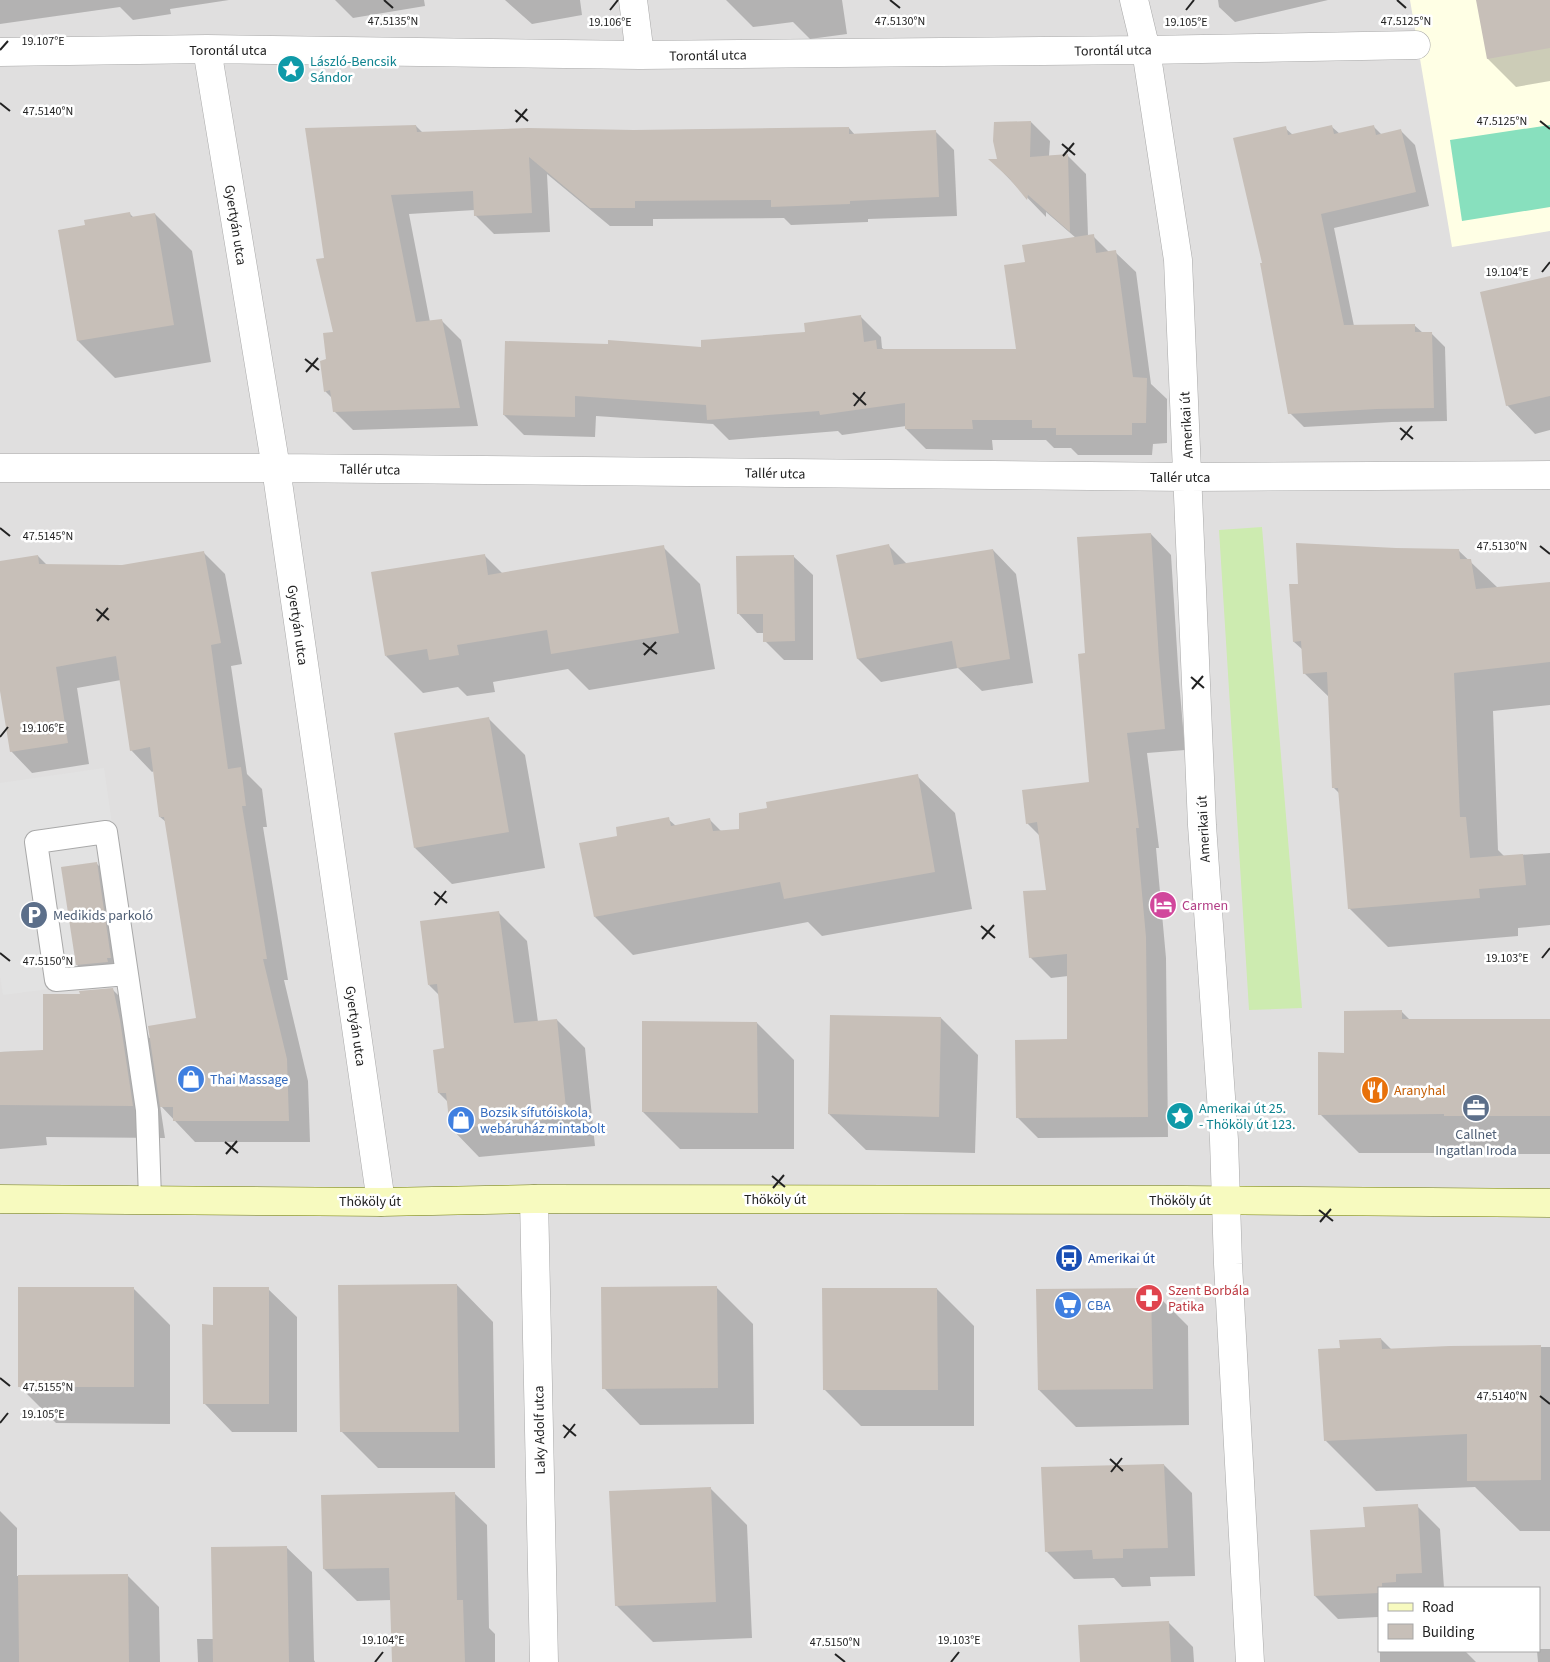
<svg xmlns="http://www.w3.org/2000/svg" width="1550" height="1662" font-family="'Source Sans 3',sans-serif">
	<style>
		.residential { fill: #e0dfdf; fill-rule: evenodd }
		.education { fill: #ffffe5 }
		.grass { fill: #cdebb0 }
		.pitch { fill: #88e0be }
		.parking { fill: #e2e2e2 }
		.shadow { fill: #0003 }
		.building { fill: #c7bfb8 }
		.lines { fill: none; stroke-linecap: round; stroke-linejoin: round }
		.service-casing { stroke: #a9a9a9; stroke-width: 24 }
		.minor-casing { stroke: #a9a9a9; stroke-width: 29 }
		.secondary-casing { stroke: #707d05; stroke-width: 29 }
		.service { stroke: #fff; stroke-width: 22 }
		.minor { stroke: #fff; stroke-width: 28 }
		.secondary { stroke: #f7fabf; stroke-width: 28 }
		.ticks { fill: none; stroke: #222; stroke-width: 2 }
		.labels { text-anchor: middle; stroke-width: 5; stroke-linejoin: round; paint-order: stroke }
		.street-label { font-size: 14px; fill: #222; stroke: #fff }
		.culture-label { font-size: 14px; fill: #0d838f; stroke: #fff; text-anchor: start }
		.hotel-label { font-size: 14px; fill: #b23c85; stroke: #fff; text-anchor: start }
		.service-label { font-size: 14px; fill: #4e5e75; stroke: #fff; text-anchor: start }
		.shop-label { font-size: 14px; fill: #366cbe; stroke: #fff; text-anchor: start }
		.food-label { font-size: 14px; fill: #c56008; stroke: #fff; text-anchor: start }
		.transit-label { font-size: 14px; fill: #164399; stroke: #fff; text-anchor: start }
		.health-label { font-size: 14px; fill: #be3a42; stroke: #fff; text-anchor: start }
		.ticks-label { font-size: 12px; text-anchor: middle; fill: #222; stroke: #fff; stroke-width: 5; stroke-linejoin: round; paint-order: stroke }
	</style>
	<rect width="100%" height="100%" fill="#f2efe9"/>
	<path class="residential" d="M0,0H1550V1662H0ZM1379,1588H1539V1651H1379Z"/>
	<path class="education" d="M1410,0H1550V231L1452,247Z"/>
	<path class="grass" d="M1262,527L1302,1008L1249,1010L1219,530Z"/>
	<path class="pitch" d="M1550,125V207L1462,221L1450,140Z"/>
	<path class="parking" d="M104,768L117,859L61,867L79,985L3,995L0,976V783Z"/>
	<path class="shadow" d="M0,0H229L170,9L171,14L133,20L120,7L0,24Z
		M335,0H424L425,6L353,18Z
		M505,0H580L582,15L532,24Z
		M726,0H842L847,34L810,39L793,22L753,27Z
		M1218,0H1328L1235,22L1219,7Z
		M1478,0H1550V81L1516,87L1488,59Z
		M1031,122L1050,141L1049,156L1067,155L1086,174L1088,236H1093L1110,253L1115,252L1136,272L1151,384L1167,399V443L1153,444L1152,455H1078L1071,448H1054L1046,440H992L993,450L926,449L906,429V426L842,435L838,431L729,440L713,424L596,416L595,437L524,435L504,415L702,348L806,333L860,316L881,337L882,348L885,350H1017L1026,263L1076,238L1046,212V217L991,160H998Z
		M416,126L423,133L849,128L855,135L936,132L954,150L957,216L868,219V222L791,225L784,218L653,219V226H610L547,174L550,232L494,234L475,215V210L409,214L430,322L442,321L461,340L478,426L353,430L334,411L332,398L325,391L327,359L334,333L326,259Z
		M1332,127L1340,134L1374,127L1382,135L1401,131L1415,145L1429,206L1334,228L1354,326L1414,325L1423,333H1431L1445,347L1447,421L1392,422L1304,427L1290,413L1264,263L1285,128L1293,135Z
		M130,214L134,218L155,214L192,251L211,362L115,378L78,341L86,226Z
		M1550,277V430L1535,434L1507,405Z
		M1151,534L1171,555L1179,681L1185,750L1147,753L1159,848H1156L1166,958L1168,1137L1038,1138L1017,1117L1068,1041V976L1051,978L1030,957L1047,891L1040,836L1027,823L1090,783L1087,654Z
		M889,546L907,564L993,550L1016,574L1033,683L982,691L958,668L881,682L858,659L837,556Z
		M663,547L700,584L715,669L589,690L568,669L493,682L495,692L467,696L458,687L423,693L386,656L484,555L503,574Z
		M1396,549L1458,550L1498,588L1550,583V705L1493,711L1498,850L1504,856L1550,853V925L1518,928V936L1388,947L1349,908L1340,794L1333,787L1330,698L1304,673L1303,650L1294,642L1299,585Z
		M203,552L225,574L242,664L231,666L247,774L262,789L267,827H263L288,980H284L308,1081L310,1142H195L160,1105L165,1138L46,1137L47,1145L0,1149V1052L44,1051L81,995L113,990L145,1022L149,1038L197,1019L166,822L160,817L154,771L152,772L131,750L121,680L77,688L89,764L32,773L11,751L0,683V562L38,556L47,565L122,566Z
		M793,556L813,575V660H784L765,641L764,633H757L738,613Z
		M488,718L525,755L545,868L452,884L415,848Z
		M917,776L955,813L972,909L822,936L808,922L633,955L595,917L619,837L668,819L676,826L710,820L722,832L740,830Z
		M96,863L115,882L129,976L96,984L77,965Z
		M499,913L527,941L538,1022L557,1020L585,1048L595,1146L479,1157L451,1128L448,1102L439,1093L445,1050L440,996L429,985Z
		M1402,1012L1410,1020H1550V1154H1484L1483,1153H1359L1320,1114L1346,1054Z
		M941,1018L978,1055L975,1153L866,1150L829,1114Z
		M757,1023L794,1060V1149H680L643,1112Z
		M457,1285L493,1322L495,1468H378L341,1431Z
		M716,1287L753,1324L754,1424L640,1425L604,1388Z
		M133,1288L170,1325V1424L56,1423L19,1386Z
		M268,1289L297,1317V1432H232L204,1403L214,1326Z
		M937,1289L974,1326V1426H861L824,1389Z
		M1151,1289L1188,1326L1189,1425L1076,1427L1039,1390Z
		M1381,1339L1392,1350L1449,1347H1550V1531H1520L1475,1487L1376,1491L1325,1440L1341,1349Z
		M1164,1465L1192,1493L1195,1576L1150,1577L1151,1586L1122,1587L1114,1578L1074,1579L1046,1551Z
		M710,1488L747,1525L752,1638L653,1642L616,1605Z
		M454,1493L487,1525L489,1628L495,1634V1662H393L392,1600L357,1601L324,1569Z
		M1417,1506L1440,1529L1444,1588H1379V1634L1378,1617L1338,1619L1315,1596L1366,1528Z
		M0,1511L17,1528V1576L127,1575L159,1607L160,1662H0Z
		M286,1547L312,1572L314,1660L315,1662H198L197,1639H214Z
		M1169,1623L1193,1647L1194,1662H1081Z
		M1539,1649H1550V1662H1538L1537,1651Z
		M1380,1651H1465L1476,1662H1380Z"/>
	<path class="building" d="M1476,0H1550V48L1487,59Z
		M1031,121L1030,157L1068,154L1070,232L1028,195L1027,200L1009,178L988,159H997L993,141L994,122Z
		M416,125L417,132L528,128L634,130L849,127V134L936,130L939,197L850,201V204L771,207V200L635,201V208H590L529,157L532,213L474,216L473,191L391,195L416,322L442,319L460,408L333,412L330,390L324,392L320,361L326,359L323,333L333,332L316,259L324,258L305,128Z
		M1332,125L1334,134L1374,125L1376,135L1401,129L1416,192L1321,214L1344,325L1415,324V332H1432L1434,408L1377,409L1288,414L1260,263H1262L1233,138L1286,126L1288,135Z
		M130,212L131,217L155,213L174,325L77,341L58,230L85,225L84,220Z
		M1094,234L1096,253L1116,250L1133,377L1147,378L1146,423H1132V435H1056V428H1032V420H972L973,429H905V403L820,415L819,411L707,420L706,405L575,396V417L503,415L505,341L608,344V340L701,347V340L805,332L804,323L861,315L864,342L876,340L877,349H1016L1004,265L1025,262L1022,245Z
		M1550,276V396L1506,406L1480,292Z
		M1151,533L1159,659L1165,729L1127,733L1139,828H1136L1146,937L1148,1117L1016,1118L1015,1040L1067,1039V954L1029,958L1023,891L1046,890L1037,822L1026,824L1022,790L1089,782L1078,654L1085,653L1077,537Z
		M1296,543L1396,548L1459,549L1460,559H1471L1476,589L1550,582V662L1454,673L1460,817H1466L1470,858L1523,854L1526,885L1479,889L1480,898L1348,909L1338,788H1332L1327,672L1303,674L1301,641L1293,642L1289,584H1298Z
		M889,544L894,565L993,549L1010,659L957,668L952,641L857,659L836,555Z
		M664,545L679,633L551,654L547,630L457,645L459,655L429,660L427,649L385,656L371,572L485,554L488,575Z
		M204,551L221,643L211,645L228,769L241,767L246,806H242L267,959H263L287,1059L289,1121H173V1107H160L148,1026L196,1018L164,817H159L150,747L130,751L116,656L56,667L68,743L10,752L0,691V561L38,555L39,564L122,565Z
		M794,555L795,641L763,642V614H737L736,556Z
		M489,717L509,832L414,848L394,733Z
		M918,774L935,872L784,899L780,882L594,917L579,843L617,836L616,827L669,817L671,826L710,818L713,831L739,829V813L767,808L766,802Z
		M97,862L111,958H107L108,962L76,965L61,867Z
		M499,911L514,1023L557,1019L567,1118L450,1129L446,1093H438L433,1050L444,1048L437,984L428,985L420,921Z
		M113,988L120,1020L133,1106L0,1105V1052L43,1050V994H80L79,991Z
		M1402,1010V1019H1550V1116H1444V1114L1318,1115V1052L1344,1053V1011Z
		M830,1015L941,1017L939,1117L828,1114Z
		M642,1021L757,1022L758,1113L642,1112Z
		M457,1284L459,1432H340L338,1285Z
		M717,1286L718,1388L602,1389L601,1287Z
		M18,1287H134V1387H18Z
		M213,1287H269V1404H203L202,1324L213,1325Z
		M822,1288H937L938,1390H823Z
		M1151,1288L1153,1389L1038,1390L1036,1289Z
		M1381,1338L1382,1349L1449,1346L1541,1345V1480L1467,1481V1434L1324,1441L1318,1349L1340,1348L1339,1340Z
		M1164,1464L1168,1548L1123,1549V1558L1093,1559L1092,1550L1045,1552L1041,1467Z
		M711,1487L716,1602L615,1606L609,1491Z
		M455,1492L457,1600H463L465,1662H392L389,1568L323,1569L321,1495Z
		M1418,1504L1422,1573L1396,1574V1582L1382,1583V1588H1379V1593L1314,1596L1310,1530L1365,1527L1363,1507Z
		M287,1546L289,1662H213L211,1547Z
		M128,1574L129,1662H19L18,1575Z
		M1169,1621L1171,1662H1080L1078,1625Z"/>
	<g class="lines">
		<g class="service-casing">
			<path id="service" d="M106,832L127,974L56,980L36,842Z
				M127,974L147,1110L150,1199"/>
		</g>
		<g class="minor-casing">
			<path id="minor" d="M633,0L640,55
				M1134,0L1146,50L1178,260L1202,825L1224,1140L1228,1264L1250,1662
				M207,49L276,468L381,1202
				M0,52L207,49L640,55L1146,50L1416,45
				M0,468H276L1188,477L1550,475
				M534,1199L544,1662"/>
		</g>
		<g class="secondary-casing">
			<path id="secondary" d="M0,1199L381,1202L534,1199L1184,1200L1550,1203"/>
		</g>
		<use href="#service" class="service"/>
		<use href="#minor" class="minor"/>
		<use href="#secondary" class="secondary"/>
	</g>
	<path class="ticks" d="M384,0L393,8M890,0L900,8M1397,0L1406,8M610,10L618,0M1186,10L1194,0M0,50L8,41M0,103L10,111M515,110L528,121M1540,121L1550,129M516,122L527,109M1062,144L1075,155M1063,156L1074,143M1542,272L1550,262M305,359L319,370M306,372L318,358M853,393L866,405M854,406L865,392M1400,428L1413,439M1401,440L1412,426M0,528L10,536M1540,546L1550,554M96,609L109,620M97,621L108,608M643,643L657,654M644,655L656,642M1191,677L1204,688M1192,689L1203,676M0,737L8,727M434,892L447,903M435,905L446,891M981,926L995,938M982,939L994,925M0,953L10,961M1542,958L1550,948M225,1142L238,1153M226,1154L237,1141M772,1176L785,1187M773,1188L784,1175M1319,1210L1333,1221M1320,1222L1331,1209M0,1378L10,1386M1540,1396L1550,1404M0,1423L8,1413M563,1425L576,1436M564,1438L575,1424M1110,1459L1123,1471M1111,1472L1122,1458M835,1654L845,1662M375,1662L383,1652M951,1662L959,1652"/>
	<defs>
		<g id="sight-disc" transform="scale(1.4375)"><circle r="9.5" fill="#0f9aa8" stroke="#fff"/><path d="M0-6L1.8-2.2L6-1.7L2.9 1.2L3.7 5.4L0 3.3L-3.7 5.4L-2.9 1.2L-6-1.7L-1.8-2.2Z" fill="#fff"/></g>
		<g id="hotel-disc" transform="scale(1.4375)"><circle r="9.5" fill="#d1479c" stroke="#fff"/><path d="M-6-4.5h1.5V1H6V5H4.5V3h-9V5H-6ZM-4 0a1.8 1.8 0 1 1 3.6 0ZM.5 0V-2.5h3Q6-2.5 6 0Z" fill="#fff"/></g>
		<g id="parking-disc" transform="scale(1.4375)"><circle r="9.5" fill="#5c6f8a" stroke="#fff"/><path d="M-3.5-5.5H1a3.5 3.5 0 0 1 0 7H-1V5.5H-3.5ZM-1-3.4V-.6H.8a1.4 1.4 0 0 0 0-2.8Z" fill="#fff"/></g>
		<g id="shop-disc" transform="scale(1.4375)"><circle r="9.5" fill="#3f7fe0" stroke="#fff"/><path d="M-5-2.5h2.3a2.7 3.5 0 0 1 5.4 0H5L5.5 6h-11ZM-1.5-2.5h3a1.5 2.3 0 0 0-3 0Z" fill="#fff"/></g>
		<g id="restaurant-disc" transform="scale(1.4375)"><circle r="9.5" fill="#e8710a" stroke="#fff"/><path d="M-5-6h1v4h1v-4h1v4h1v-4h1v5L-1.5 .5V6h-2V.5L-5-1ZM5-6V6H3V1.5H1.5Q1.5-4 5-6Z" fill="#fff"/></g>
		<g id="office-disc" transform="scale(1.4375)"><circle r="9.5" fill="#5c6f8a" stroke="#fff"/><path d="M-6-3h4V-5.5h4V-3h4V5H-6ZM-1-4.5V-3h2v-1.5ZM-6 0V1H6V0Z" fill="#fff"/></g>
		<g id="bus-disc" transform="scale(1.4375)"><circle r="9.5" fill="#1a4fb4" stroke="#fff"/><path d="M-5-6H5V4H4V6H2V4H-2V6H-4V4H-5ZM-3.5-4V0h7V-4ZM-3.5 1.2v1.5H-2V1.2ZM2 1.2v1.5H3.5V1.2Z" fill="#fff"/></g>
		<g id="pharmacy-disc" transform="scale(1.4375)"><circle r="9.5" fill="#e0444e" stroke="#fff"/><path d="M-2-6h4v4h4v4h-4v4h-4v-4h-4v-4h4Z" fill="#fff"/></g>
		<g id="supermarket-disc" transform="scale(1.4375)"><circle r="9.5" fill="#3f7fe0" stroke="#fff"/><path d="M-6-5.5h2.5l.6 2H6L4.5 2H-2.5L-4.4-4H-6ZM-1.5 3.2a1.3 1.3 0 1 0 .1 0ZM3 3.2a1.3 1.3 0 1 0 .1 0Z" fill="#fff"/></g>
	</defs>
	<g fill-rule="evenodd">
		<use href="#sight-disc" x="291" y="69"/>
		<use href="#hotel-disc" x="1163" y="905"/>
		<use href="#parking-disc" x="34" y="915"/>
		<use href="#shop-disc" x="191" y="1079"/>
		<use href="#restaurant-disc" x="1375" y="1090"/>
		<use href="#office-disc" x="1476" y="1108"/>
		<use href="#sight-disc" x="1180" y="1116"/>
		<use href="#shop-disc" x="461" y="1120"/>
		<use href="#bus-disc" x="1069" y="1258"/>
		<use href="#pharmacy-disc" x="1149" y="1298"/>
		<use href="#supermarket-disc" x="1068" y="1305"/>
	</g>
	<g class="labels">
		<g class="street-label">
			<text x="228" y="55">Torontál utca</text>
			<text transform="translate(1113 50) rotate(-1)" y="5">Torontál utca</text>
			<text transform="translate(708 55) rotate(-1)" y="5">Torontál utca</text>
			<text transform="translate(236 225) rotate(81)" y="5">Gyertyán utca</text>
			<text transform="translate(1186 425) rotate(-93)" y="5">Amerikai út</text>
			<text transform="translate(370 469) rotate(1)" y="5">Tallér utca</text>
			<text transform="translate(775 473) rotate(1)" y="5">Tallér utca</text>
			<text x="1180" y="482">Tallér utca</text>
			<text transform="translate(298 625) rotate(82)" y="5">Gyertyán utca</text>
			<text transform="translate(1203 829) rotate(-93)" y="5">Amerikai út</text>
			<text transform="translate(356 1026) rotate(82)" y="5">Gyertyán utca</text>
			<text x="775" y="1204">Thököly út</text>
			<text x="1180" y="1205">Thököly út</text>
			<text x="370" y="1206">Thököly út</text>
			<text transform="translate(539 1430) rotate(-91)" y="5">Laky Adolf utca</text>
		</g>
		<g class="culture-label">
			<text x="310" y="66">László-Bencsik<tspan x="310" dy="16">Sándor</tspan></text>
			<text x="1199" y="1113">Amerikai út 25.<tspan x="1199" dy="16">- Thököly út 123.</tspan></text>
		</g>
		<g class="hotel-label">
			<text x="1182" y="910">Carmen</text>
		</g>
		<g class="service-label">
			<text x="53" y="920">Medikids parkoló</text>
			<text x="1476" y="1139" text-anchor="middle">Callnet<tspan x="1476" dy="16">Ingatlan Iroda</tspan></text>
		</g>
		<g class="shop-label">
			<text x="210" y="1084">Thai Massage</text>
			<text x="480" y="1117">Bozsik sífutóiskola,<tspan x="480" dy="16">webáruház mintabolt</tspan></text>
			<text x="1087" y="1310">CBA</text>
		</g>
		<g class="food-label">
			<text x="1394" y="1095">Aranyhal</text>
		</g>
		<g class="transit-label">
			<text x="1088" y="1263">Amerikai út</text>
		</g>
		<g class="health-label">
			<text x="1168" y="1295">Szent Borbála<tspan x="1168" dy="16">Patika</tspan></text>
		</g>
	</g>
	<g class="ticks-label">
		<text x="1406" y="25">47.5125°N</text>
		<text x="393" y="25">47.5135°N</text>
		<text x="900" y="25">47.5130°N</text>
		<text x="610" y="26">19.106°E</text>
		<text x="1186" y="26">19.105°E</text>
		<text x="43" y="45">19.107°E</text>
		<text x="48" y="115">47.5140°N</text>
		<text x="1502" y="125">47.5125°N</text>
		<text x="1507" y="276">19.104°E</text>
		<text x="48" y="540">47.5145°N</text>
		<text x="1502" y="550">47.5130°N</text>
		<text x="43" y="732">19.106°E</text>
		<text x="1507" y="962">19.103°E</text>
		<text x="48" y="965">47.5150°N</text>
		<text x="48" y="1391">47.5155°N</text>
		<text x="1502" y="1400">47.5140°N</text>
		<text x="43" y="1418">19.105°E</text>
		<text x="383" y="1644">19.104°E</text>
		<text x="959" y="1644">19.103°E</text>
		<text x="835" y="1646">47.5150°N</text>
	</g>
	<rect x="1378" y="1587" width="162" height="65" fill="#ffffff" stroke="#a7a7a7"/>
	<rect x="1388" y="1603" width="25" height="8" fill="#f7fabf" stroke="#a7a7a7"/>
	<text x="1422" y="1612" font-size="15" fill="#222222">Road</text>
	<rect x="1388" y="1624" width="25" height="15" fill="#c7bfb8" stroke="#a7a7a7"/>
	<text x="1422" y="1637" font-size="15" fill="#222222">Building</text>
</svg>
